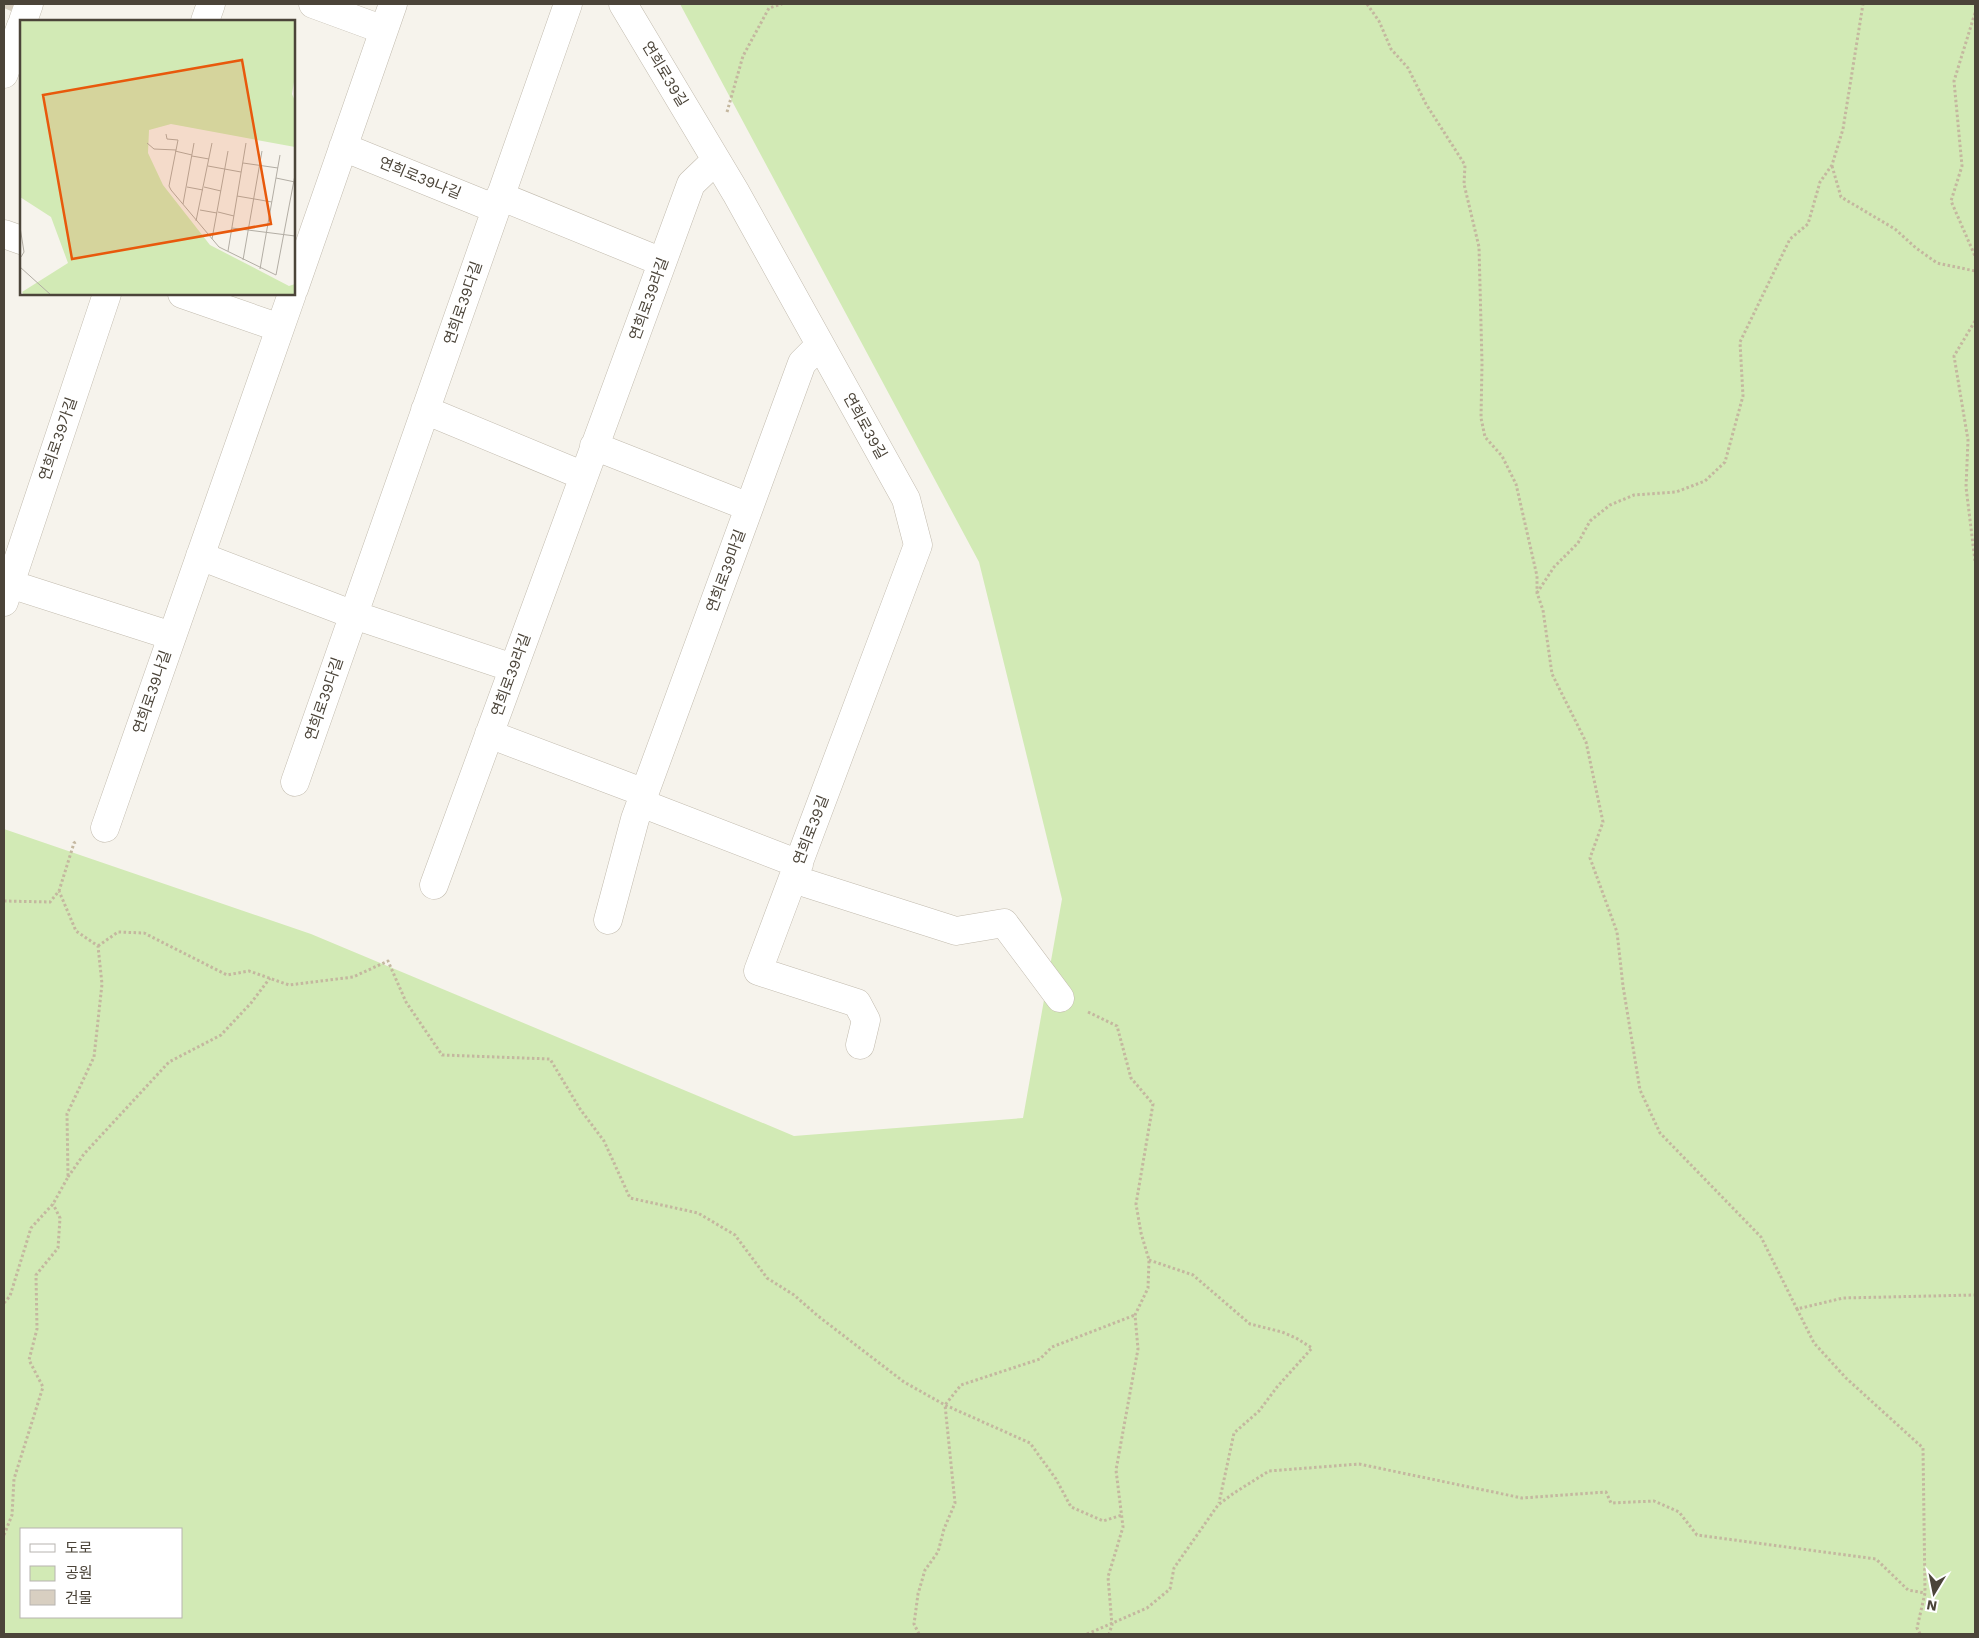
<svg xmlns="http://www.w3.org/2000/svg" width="1979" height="1638" font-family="'Work Sans','Noto Sans KR',sans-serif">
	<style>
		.green { fill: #d2eab5; fill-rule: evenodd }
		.building { fill: #d8cfc1 }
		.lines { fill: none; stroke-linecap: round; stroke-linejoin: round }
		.minor-casing { stroke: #c2bbae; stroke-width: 29 }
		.path { stroke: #c4b79f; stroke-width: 3; stroke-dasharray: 2.5 2.5; stroke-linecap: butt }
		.minor { stroke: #fff; stroke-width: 28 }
		.labels { text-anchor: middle; stroke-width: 4.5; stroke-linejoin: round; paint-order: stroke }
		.street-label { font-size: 15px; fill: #4b4439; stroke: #fff }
		.inset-road { fill: none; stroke: #b2ada4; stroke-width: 1 }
		.view { fill: #e8590c; fill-opacity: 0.15; stroke: #e8590c; stroke-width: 2.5 }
		.inset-edge { fill: none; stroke: #4b4439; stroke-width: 2.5 }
	</style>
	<rect width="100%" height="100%" fill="#f6f3ec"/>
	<path class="green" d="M680,4H1975V1634H4V829L311,934L794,1136L1023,1118L1062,899L979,562ZM21,1529H181V1617H21Z"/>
	<path class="building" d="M4,4H14L11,11L4,8Z"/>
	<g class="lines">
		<g class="minor-casing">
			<path id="minor" d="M313,4L384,30
				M623,4L736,193L906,499L918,545L758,971L857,1003L866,1020L860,1045
				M23,21L29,4
				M205,21L211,4
				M4,74L21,26
				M343,147L496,209
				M500,196L662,262
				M4,234L21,240
				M294,289L393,4
				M182,294L280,328
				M425,410L584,476
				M594,446L749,507
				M200,556L354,615L513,668
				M4,582L172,636
				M4,602L107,294
				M489,734L645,793
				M295,782L568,4
				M641,803L799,864
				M105,828L292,294
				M793,879L956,931L1004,923L1060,998
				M434,885L691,184L716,160
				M608,920L635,819L802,363L820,345"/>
		</g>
		<path class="path" d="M1367,4L1379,21L1391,49L1408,68L1426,104L1465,165L1464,184L1479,247L1482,363L1481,418L1485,437L1502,456L1516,484L1537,576V593L1543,610L1552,674L1586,742L1603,822L1590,858L1617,932L1623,986L1640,1090L1660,1133L1761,1237L1797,1309
			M1975,13L1954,81L1962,166L1951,201L1975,256
			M727,112L743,56L769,8L782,4
			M1832,166L1841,197L1895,229L1916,248L1937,263L1975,271
			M1975,321L1954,356L1968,440L1966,487L1975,561
			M1537,593L1554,567L1578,543L1590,521L1610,505L1634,495L1676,492L1705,481L1725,462L1743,396L1740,342L1790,239L1808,224L1820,182L1832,165L1843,129L1863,4
			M4,901L50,902L59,891L74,843L77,841
			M98,946L118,932L144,933L227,975L249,971L289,985L353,977L388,961L406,1002L442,1055L550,1059L580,1109L604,1141L630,1198L698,1213L735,1235L767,1278L794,1295L818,1316L904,1382L945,1405L1030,1443L1056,1479L1071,1507L1103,1521L1122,1515
			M1088,1012L1117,1026L1131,1078L1153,1104L1136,1204L1141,1233L1149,1260L1148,1288L1135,1315L1138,1349L1116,1470L1123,1527L1108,1577L1112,1625L1109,1634
			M68,1177L84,1154L169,1062L221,1035L251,1003L270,978
			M1149,1260L1193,1275L1250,1324L1282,1332L1296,1338L1312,1348L1277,1387L1259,1411L1234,1433L1219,1503
			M4,1303L10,1296L31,1228L53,1204L68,1177L67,1114L94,1057L102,984L98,946L76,931L59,891
			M4,1535L12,1515L14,1479L43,1387L29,1360L37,1329L36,1275L58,1248L60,1218L53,1204
			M919,1634L914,1624L918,1594L925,1570L938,1552L944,1529L955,1503L945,1405L961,1385L1040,1359L1052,1347L1135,1315
			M1087,1634L1147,1608L1170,1589L1174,1568L1218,1505L1234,1493L1269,1471L1359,1464L1522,1498L1606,1492L1611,1503L1654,1501L1679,1512L1697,1535L1876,1559L1908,1590L1925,1593
			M1920,1634L1917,1628L1925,1593L1923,1448L1846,1378L1814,1343L1797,1309L1843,1298L1975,1295"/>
		<use href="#minor" class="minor"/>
	</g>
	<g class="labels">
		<g class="street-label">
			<text transform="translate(665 74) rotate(59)" y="5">연희로39길</text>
			<text transform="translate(420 178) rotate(22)" y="5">연희로39나길</text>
			<text transform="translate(649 299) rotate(-70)" y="5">연희로39라길</text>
			<text transform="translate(463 303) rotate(-71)" y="5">연희로39다길</text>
			<text transform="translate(865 426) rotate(61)" y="5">연희로39길</text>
			<text transform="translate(58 439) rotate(-71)" y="5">연희로39가길</text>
			<text transform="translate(726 571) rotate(-70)" y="5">연희로39마길</text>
			<text transform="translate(511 675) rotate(-70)" y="5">연희로39라길</text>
			<text transform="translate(152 692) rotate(-71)" y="5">연희로39나길</text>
			<text transform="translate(324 699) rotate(-71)" y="5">연희로39다길</text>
			<text transform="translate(811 830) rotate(-69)" y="5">연희로39길</text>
		</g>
	</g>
	<g transform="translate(20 20)">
		<rect width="275" height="275" fill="#f6f3ec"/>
		<path d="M0,0H274L275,56L272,74L275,81V127L151,104L129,110L128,133L143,165L190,225L269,266L275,264V275H4L2,272L48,243L31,197L0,177Z" fill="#d2eab5"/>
		<path class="inset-road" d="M146,114L147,119L158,120L149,166L151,170L199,227L256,255L275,155M127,123L134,129L156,130M155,131L172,135M172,136L189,139M223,143L258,148M188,146L221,152M256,158L275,162M167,167L183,170M184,167L201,171M217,176L252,182M163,184L174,123M180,190L197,193M198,192L214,196M176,201L192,123M0,207L4,232L1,237M212,208L275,216M192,219L208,131M208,231L226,123M223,240L242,131M0,247L31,275M240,249L260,135"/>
		<path class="view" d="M222,40L251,204L52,239L23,75Z"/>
		<rect width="275" height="275" class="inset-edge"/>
	</g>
	<rect width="1979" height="1638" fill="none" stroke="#4b4439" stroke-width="10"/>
	<rect x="20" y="1528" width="162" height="90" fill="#ffffff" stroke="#b7b4b0"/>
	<rect x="30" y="1544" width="25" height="8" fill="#ffffff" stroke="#b7b4b0"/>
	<text x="65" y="1553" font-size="15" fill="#4b4439">도로</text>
	<rect x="30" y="1566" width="25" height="15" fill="#d2eab5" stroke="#b7b4b0"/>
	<text x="65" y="1578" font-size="15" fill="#4b4439">공원</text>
	<rect x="30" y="1590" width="25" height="15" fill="#d8cfc1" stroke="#b7b4b0"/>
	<text x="65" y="1603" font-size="15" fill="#4b4439">건물</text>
	<g transform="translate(1934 1593) rotate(190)" stroke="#ffffff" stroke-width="4" paint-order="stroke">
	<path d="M0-4L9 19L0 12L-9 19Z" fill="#4b4439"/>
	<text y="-8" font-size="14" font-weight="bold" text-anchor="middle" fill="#4b4439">N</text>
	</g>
</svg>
